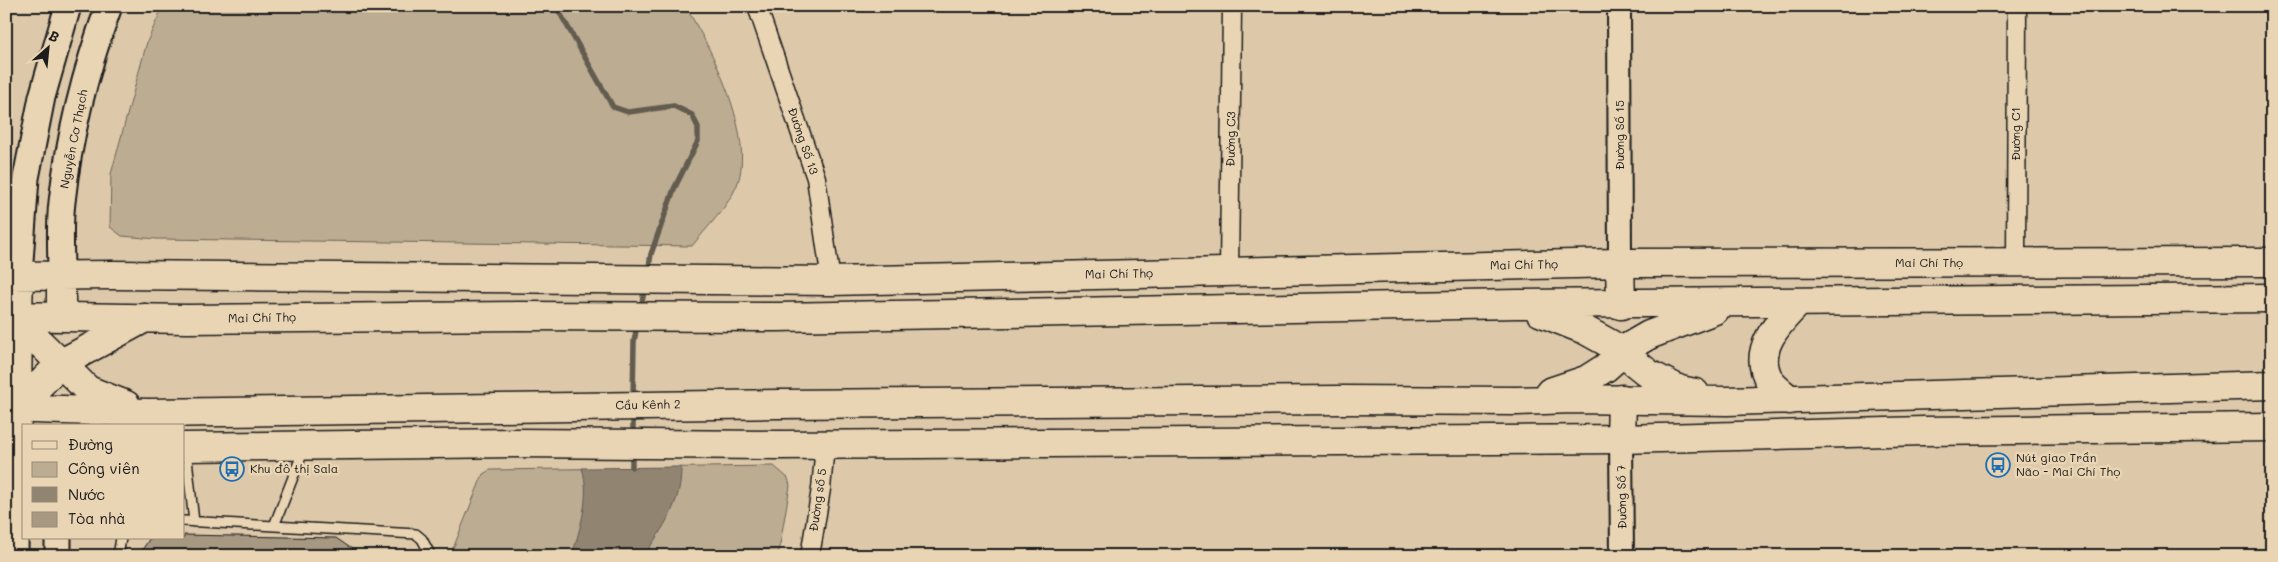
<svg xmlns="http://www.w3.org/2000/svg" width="2278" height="562" font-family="Mali,sans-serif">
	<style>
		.green { fill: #bcac92; stroke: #6c6457 }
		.water { fill: #918572; stroke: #625b50 }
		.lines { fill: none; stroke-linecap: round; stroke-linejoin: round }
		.stream { stroke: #625b50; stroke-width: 5.5 }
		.building { fill: #a79882; stroke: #1c1c1c }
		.service-casing { stroke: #1c1c1c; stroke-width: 12 }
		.minor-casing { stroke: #1c1c1c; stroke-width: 21 }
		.tertiary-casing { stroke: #1c1c1c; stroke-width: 26 }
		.secondary-casing { stroke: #1c1c1c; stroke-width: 29 }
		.primary-casing { stroke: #1c1c1c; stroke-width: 31 }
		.trunk-casing { stroke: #1c1c1c; stroke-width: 31 }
		.service { stroke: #e9d4b3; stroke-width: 9 }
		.minor { stroke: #e9d4b3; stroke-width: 18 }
		.tertiary { stroke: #e9d4b3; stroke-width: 22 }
		.secondary { stroke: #e9d4b3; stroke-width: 25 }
		.primary { stroke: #e9d4b3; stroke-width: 28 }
		.trunk { stroke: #e9d4b3; stroke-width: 28 }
		.labels { text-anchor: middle; stroke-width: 5; stroke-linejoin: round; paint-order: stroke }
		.street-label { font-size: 12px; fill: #1c1c1c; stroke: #e9d4b3 }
		.poi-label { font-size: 12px; fill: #1c1c1c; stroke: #e9d4b3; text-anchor: start }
	</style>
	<rect width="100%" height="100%" fill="#ddc9aa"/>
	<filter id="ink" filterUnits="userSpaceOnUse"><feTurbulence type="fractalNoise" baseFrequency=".02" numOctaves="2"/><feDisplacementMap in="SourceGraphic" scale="10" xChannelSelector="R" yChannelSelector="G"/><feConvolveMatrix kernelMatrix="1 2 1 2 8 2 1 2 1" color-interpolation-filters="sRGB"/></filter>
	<g filter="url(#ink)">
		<path class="green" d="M163,6H685C711,47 756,136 737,185C728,207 707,227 692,246L156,239L122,236L110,227L111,174L147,42Z
			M774,466L788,478L790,486L778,556H450L483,474L490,470Z"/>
		<path class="water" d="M681,467C682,503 663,527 644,556H572C580,528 591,496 582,468Z"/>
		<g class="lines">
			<path class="stream" d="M556,6L613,107L628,112L674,106L692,115L698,127V141L674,189L651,254L648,272
				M641,308L645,286
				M633,400L634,342L637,325
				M633,438V414
				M632,467V452"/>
		</g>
		<path class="building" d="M184,535L336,538L362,556H138L150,538H184Z"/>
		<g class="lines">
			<g class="service-casing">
				<path id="service" d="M186,450L194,522
					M184,521L416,534L422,539L431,556
					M274,526L304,449
					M118,556L121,538"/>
			</g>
			<g class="minor-casing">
				<path id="minor" d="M757,6L816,178L831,281
					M2016,262L2017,6
					M1229,272L1232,6
					M810,556L821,489L825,445"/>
			</g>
			<g class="tertiary-casing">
				<path id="tertiary" d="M1619,6L1620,263
					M1621,439L1622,556"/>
			</g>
			<g class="secondary-casing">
				<path id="secondary" d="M19,275L26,178L42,97L68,6
					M61,275C61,251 59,226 62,202C69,136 86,69 109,6
					M15,556L16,447
					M58,556V538"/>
			</g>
			<g class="primary-casing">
				<path id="primary" d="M1620,263L1621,305
					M6,276L113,275L831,281L1620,263L2272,262
					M18,315L19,275
					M61,316V275
					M1621,439L1622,399
					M16,447L17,408
					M184,447L516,443L779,445L1621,439L1924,431L2272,427"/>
			</g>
			<g class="trunk-casing">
				<path id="trunk" d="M1540,312L1585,330L1614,346L1649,374L1680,390L1695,393
					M18,315L34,337L88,390L126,405
					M6,316L187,319L517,316L777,317L1517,304L2272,298
					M1550,392L1586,380L1605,368L1630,346L1649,335L1715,310
					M1790,400C1784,394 1774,388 1770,381C1751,351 1778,323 1798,303
					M6,408L148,413L780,404L1343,400L1517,401L1571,399L1727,401L2272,385
					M17,408L60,364L145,318
					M17,408L18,315"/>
			</g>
			<use href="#service" class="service"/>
			<use href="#minor" class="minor"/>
			<use href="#tertiary" class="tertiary"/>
			<use href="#secondary" class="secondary"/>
			<use href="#primary" class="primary"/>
			<use href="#trunk" class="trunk"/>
		</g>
	</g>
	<defs>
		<g id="bus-ring" transform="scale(1.25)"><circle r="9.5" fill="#e9d4b3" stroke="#1f6fb2" stroke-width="1.5"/><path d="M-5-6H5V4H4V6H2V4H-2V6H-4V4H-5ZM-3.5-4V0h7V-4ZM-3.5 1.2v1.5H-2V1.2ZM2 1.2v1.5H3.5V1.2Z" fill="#1f6fb2"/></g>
	</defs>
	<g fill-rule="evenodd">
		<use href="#bus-ring" x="1998" y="465"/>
		<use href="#bus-ring" x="232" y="469"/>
	</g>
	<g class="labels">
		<g class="street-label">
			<text transform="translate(2016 134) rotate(-90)" y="4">Đường C1</text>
			<text transform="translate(1620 135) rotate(-90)" y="4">Đường Số 15</text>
			<text transform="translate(74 139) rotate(-79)" y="4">Nguyễn Cơ Thạch</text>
			<text transform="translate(1231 139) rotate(-89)" y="4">Đường C3</text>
			<text transform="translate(803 141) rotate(71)" y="4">Đường Số 13</text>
			<text x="1929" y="267">Mai Chí Thọ</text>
			<text transform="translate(1524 265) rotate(-1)" y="4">Mai Chí Thọ</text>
			<text transform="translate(1119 274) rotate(-1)" y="4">Mai Chí Thọ</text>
			<text transform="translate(262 318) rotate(-1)" y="4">Mai Chí Thọ</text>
			<text transform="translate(648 405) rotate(-1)" y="4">Cầu Kênh 2</text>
			<text transform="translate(1622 497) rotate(-91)" y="4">Đường Số 7</text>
			<text transform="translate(818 500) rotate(-82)" y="4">Đường số 5</text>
		</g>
		<g class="poi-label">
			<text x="2016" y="462">Nút giao Trần<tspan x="2016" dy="14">Não - Mai Chí Thọ</tspan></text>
			<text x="250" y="473">Khu đô thị Sala</text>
		</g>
	</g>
	<rect width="2278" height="562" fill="none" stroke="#e9d4b3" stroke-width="25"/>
	<rect x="12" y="12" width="2253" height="537" fill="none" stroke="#1c1c1c" stroke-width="2" filter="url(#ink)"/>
	<rect x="22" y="424" width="162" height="115" fill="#e9d4b3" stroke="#978a77"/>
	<rect x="32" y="441" width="25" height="8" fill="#e9d4b3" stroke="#978a77"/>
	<text x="68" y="450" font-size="15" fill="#1c1c1c">Đường</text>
	<rect x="32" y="462" width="25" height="15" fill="#bcac92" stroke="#978a77"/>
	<text x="68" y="474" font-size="15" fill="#1c1c1c">Công viên</text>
	<rect x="32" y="487" width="25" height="15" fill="#918572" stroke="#978a77"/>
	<text x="68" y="500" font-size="15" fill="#1c1c1c">Nước</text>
	<rect x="32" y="512" width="25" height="15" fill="#a79882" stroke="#978a77"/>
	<text x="68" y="524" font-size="15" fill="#1c1c1c">Tòa nhà</text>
	<g transform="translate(48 48) rotate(27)" stroke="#e9d4b3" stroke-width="4" paint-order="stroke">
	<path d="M0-4L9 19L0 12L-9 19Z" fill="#1c1c1c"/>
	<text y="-8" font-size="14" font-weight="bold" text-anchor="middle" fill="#1c1c1c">B</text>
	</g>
</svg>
